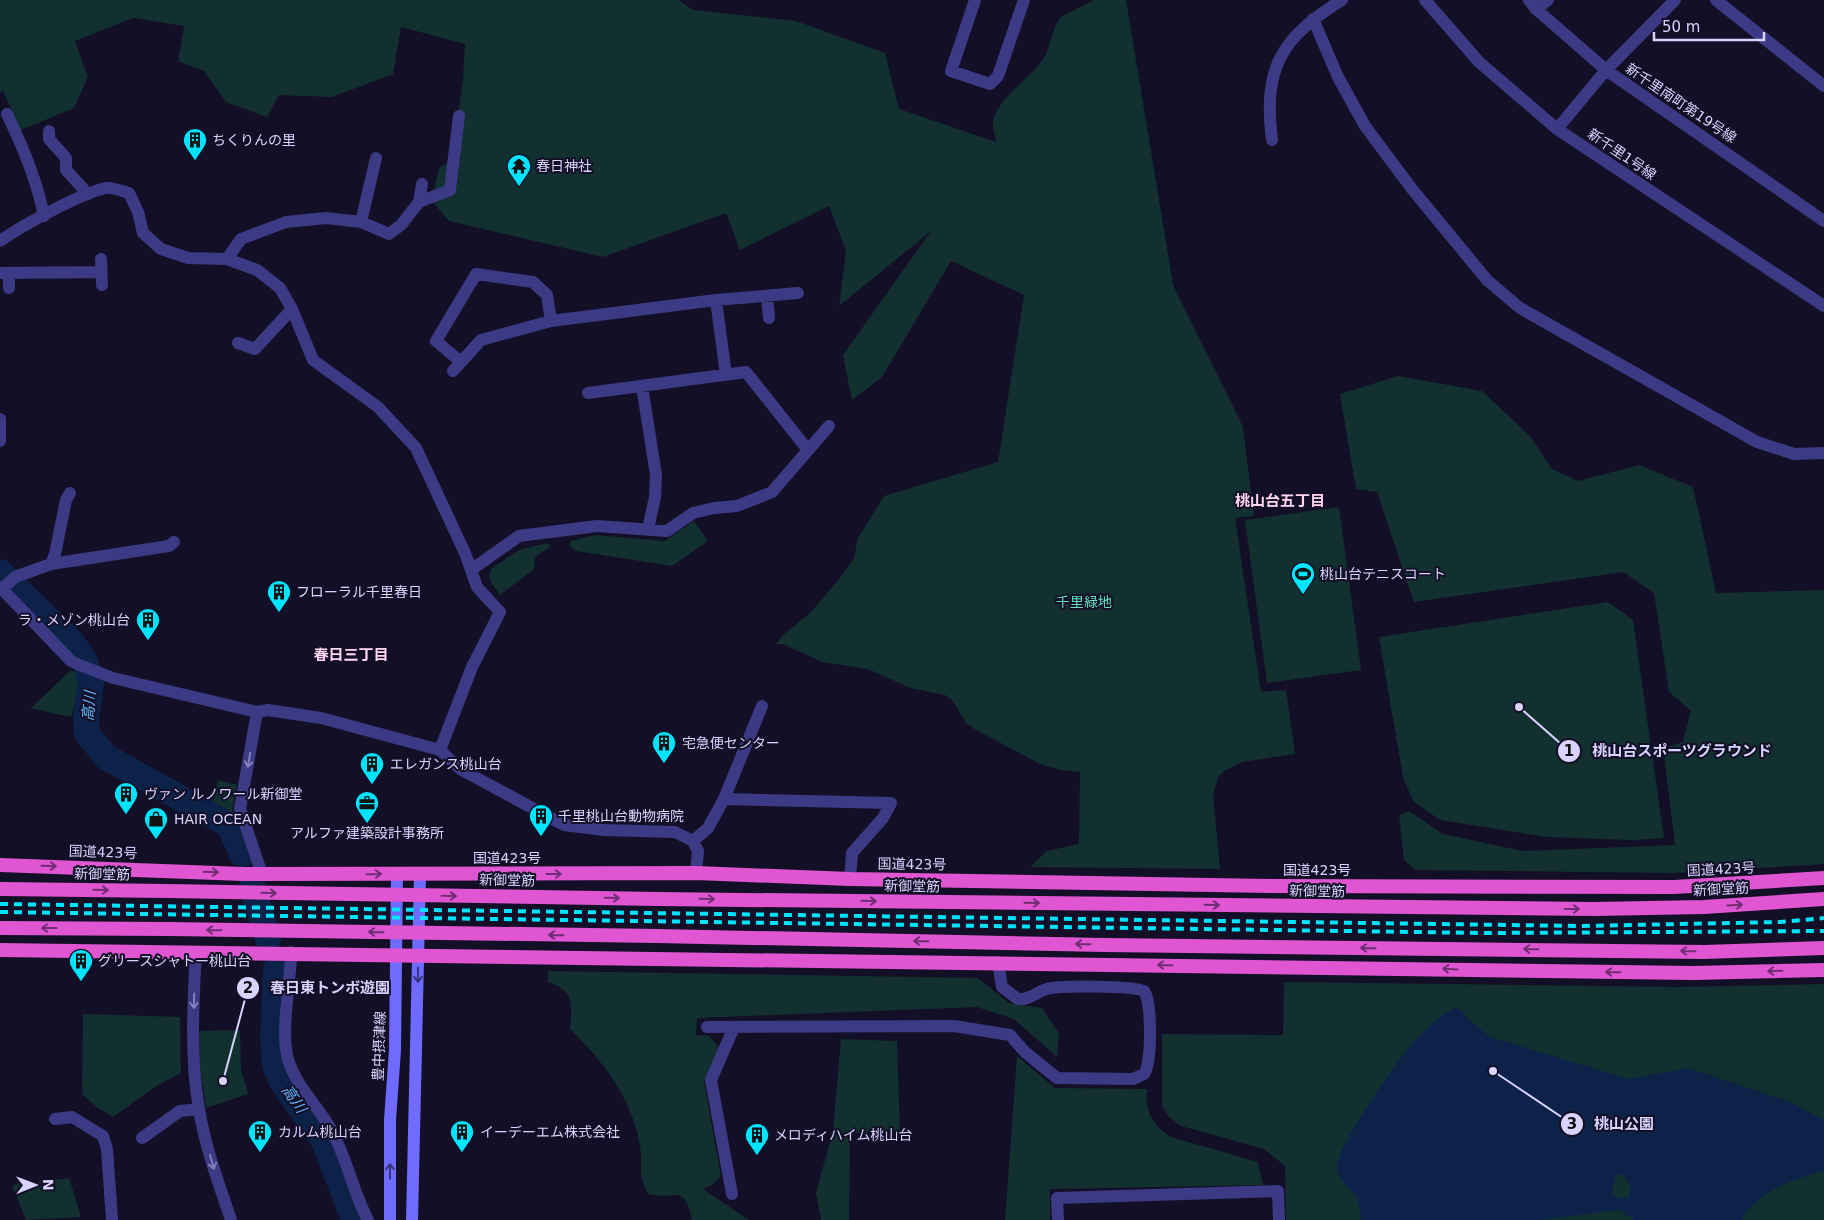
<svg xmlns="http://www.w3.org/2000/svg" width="1824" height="1220" font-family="'DejaVu Sans','Noto Sans JP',sans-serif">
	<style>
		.green { fill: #12302f }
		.water { fill: #0c2248; fill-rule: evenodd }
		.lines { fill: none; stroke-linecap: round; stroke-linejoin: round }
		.river { stroke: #0c2248; stroke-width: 26 }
		.minor { stroke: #3d3a85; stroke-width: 12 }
		.tertiary { stroke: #3d3a85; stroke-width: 12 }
		.secondary { stroke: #6f6bff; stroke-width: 12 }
		.trunk { stroke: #e055d1; stroke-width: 14 }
		.rail { stroke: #00e5ff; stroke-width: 4; stroke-dasharray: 8 6; stroke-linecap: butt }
		.trunk-bridge { stroke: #e055d1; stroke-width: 14 }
		.oneway { stroke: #837fbc }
		.oneway2 { stroke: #6f2e73 }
		.oneway3 { stroke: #38347d }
		.labels { text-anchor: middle; stroke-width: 4; stroke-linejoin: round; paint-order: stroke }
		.street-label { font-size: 14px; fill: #d9d4ff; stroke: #130f26 }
		.poi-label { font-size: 14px; fill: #d9d4ff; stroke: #130f26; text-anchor: start }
		.park-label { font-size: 14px; fill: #5fe0c0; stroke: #130f26 }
		.neighbourhood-label { font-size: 15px; font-weight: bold; fill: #ffd6f0; stroke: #130f26 }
		.water-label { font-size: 15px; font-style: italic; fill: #62b6ff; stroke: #130f26 }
		.leader { fill: none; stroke: #d9d4ff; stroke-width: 2 }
		.callout-dot { fill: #d9d4ff; stroke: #130f26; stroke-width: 2 }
		.mark-label { font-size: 15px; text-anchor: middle; font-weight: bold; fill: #111 }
		.callout-label { font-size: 15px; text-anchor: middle; font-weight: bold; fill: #d9d4ff; stroke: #130f26; stroke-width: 4; stroke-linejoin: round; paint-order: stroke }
	</style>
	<rect width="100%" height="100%" fill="#130f26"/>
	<path class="green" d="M0,0H679L693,10L796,21L885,53L899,109L996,142C996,137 992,129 993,123C996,97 1033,78 1045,56C1051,44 1052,28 1061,17L1094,0H1126L1173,285L1243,427L1254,516L1235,518L1261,692L1286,690L1295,754L1242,762L1224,771L1218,777L1213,796L1220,869L1030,867L1047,851L1079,844L1080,772L1060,770L1040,764L976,730L966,723L953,701L945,695L910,688L868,669L822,662L783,644H776L784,634L810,613L840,578L854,558L858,538L884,496L998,462L1024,295L951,261L882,377L852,400L843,355L931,231L839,306L846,251L829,206L740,250L726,213L603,257L449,221L432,201L439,168L451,160L463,80L465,44L401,27L393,74L332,97L279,95L267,117L226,102L204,71L178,61L184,26L133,18L75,41L88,77L74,108L21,130L3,91L0,92Z
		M1398,376L1482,391L1531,437L1552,469L1578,481L1639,465L1693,487L1716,593L1824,590V864L1674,873L1416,870L1404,860L1399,815L1409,811L1443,834L1522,851L1675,845L1663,748L1683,742L1691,711L1669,692L1654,593L1623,572L1414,602L1377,492L1356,489L1340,394Z
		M1339,507L1361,670L1267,683L1245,520Z
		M694,521L708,541L672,566L576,551L569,546L571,541L595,535L665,541Z
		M547,543L551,546L535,557L534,569L500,595L489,579L491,569L519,550Z
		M1608,602L1633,620L1664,838L1633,840L1546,837L1440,820L1413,801L1403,777L1379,637Z
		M71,670L83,677L71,716C56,716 45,709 30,709Z
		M218,780L237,785L231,817L212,808Z
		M548,971L978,978L1009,1003L1042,1008L1059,1033L1057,1057L1014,1019L977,1007L697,1018L696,1035L709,1036L719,1047L704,1082L721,1176L712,1185L703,1189L749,1220H692C684,1181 676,1201 648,1194C637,1174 643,1166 640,1146C632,1098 603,1061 570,1029C572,1004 575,991 548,982Z
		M1284,982L1675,987L1824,984V1220H1286L1285,1166L1264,1149L1181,1126L1169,1117L1162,1106V1034L1283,1035Z
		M83,1014L180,1017L181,1073L158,1085L113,1117L98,1108L82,1094Z
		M240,1030L241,1069L248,1094L206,1108L200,1068L199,1031Z
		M841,1039L897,1041L900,1132L850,1133L849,1220H821L816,1193L833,1131Z
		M1017,1056L1055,1088L1147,1089C1144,1111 1153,1126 1171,1137L1258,1162L1263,1185L1050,1189V1220H1005Z
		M69,1178L81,1217L26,1220L12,1185Z"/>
	<path class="water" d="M1455,1008L1463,1012L1469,1020L1490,1037L1629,1079L1688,1068L1790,1102L1824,1120V1171C1792,1179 1759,1191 1741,1220H1635L1619,1210L1539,1220H1361C1360,1211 1359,1202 1354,1194C1348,1186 1338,1179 1337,1169C1334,1150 1399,1058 1414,1041C1426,1029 1439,1015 1455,1008ZM1616,1175H1624L1631,1188L1629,1197L1616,1198L1612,1192Z"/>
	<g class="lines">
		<path class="river" d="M0,572L71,641L85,661L91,683L86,717L87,733L106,757L229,825L242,854
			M252,886L268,939
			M276,969L273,1039L275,1065L282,1082L324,1141L354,1220"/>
		<path class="minor" d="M975,0L951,71L990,84L998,76L1024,0
			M1529,0L1536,9L1606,70L1824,221
			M1716,0L1824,86
			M1536,9L1548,0
			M1313,19L1338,77L1365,126L1412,189L1487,280L1520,308L1757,442L1794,454L1824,453
			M7,114C23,147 37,180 44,216
			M1557,129L1606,70L1675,0
			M49,131V139L66,158V170L88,194
			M1272,140C1263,67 1281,38 1342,0
			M419,202L422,184
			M361,222L376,158
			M0,241C23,225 79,194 106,188C112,187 122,191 129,193L138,212L143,233L161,249L188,258L227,259L257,270L280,288L292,309L313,360L378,407L416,448L465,553L477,587L500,612L472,667L440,750
			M101,259L102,285
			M227,259L241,239L286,222L326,218L361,222L389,234L401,225L419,202L450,190L459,116
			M0,273L100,272
			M9,288V273
			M767,296L769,318
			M716,300L726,375
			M238,343L255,349L292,309
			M461,362L436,341L476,274L533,282L547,295L551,321
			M453,371L481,340L551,321L716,300L798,293
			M642,386L656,475L655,497L648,529
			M588,393L746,372L808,450
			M0,419V441
			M51,564L55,554L66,500L70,493
			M471,570L519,536L597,526L667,531L693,513L714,508L737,506L772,492L829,426
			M0,587L71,661L77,664L113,678L257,712L268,710L321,718L440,750L460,769L564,825L604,830L675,832L693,841L698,851L696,873
			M2,589L15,577L51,564L169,546L174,542
			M257,712L240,809L262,874
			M724,799L891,803L883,818L852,853L850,879
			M693,841L708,828L724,799L762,706
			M196,952C193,1004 190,1059 199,1109C205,1147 219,1184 231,1220
			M291,952C291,982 280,1032 288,1059C296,1087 319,1107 332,1131C347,1159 353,1192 368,1220
			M707,1027L954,1026L1010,1035L1025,1052L1057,1078L1133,1079L1144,1074C1152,1064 1152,1001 1144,991C1133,986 1060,985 1047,989C1036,992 1030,1000 1018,999L1002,987L998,962
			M55,1119L72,1117L103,1136L107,1149L112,1220
			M142,1138L180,1111L199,1109
			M732,1194L711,1080L734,1027
			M1058,1220L1057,1198L1278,1191L1279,1220"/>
		<path class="tertiary" d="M1425,0L1479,62L1557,129L1824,306"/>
		<path class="secondary" d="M390,1220V1120L395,1050L397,874
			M412,1220L420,874"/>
		<path class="trunk" d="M0,865L243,874L696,873L850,879L1270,886L1674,887L1824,878
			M0,889L168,891
			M658,899L1594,909L1704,907L1824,899
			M0,928L168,929
			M657,936L1105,945L1704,952L1824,948
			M0,950L1693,973L1824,970"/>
		<path class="rail" d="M0,904L1582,926L1780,922L1824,918
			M0,912L1486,933L1824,931"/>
		<path class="trunk-bridge" d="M168,891L658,899
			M168,929L657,936"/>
	</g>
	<defs><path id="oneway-shaft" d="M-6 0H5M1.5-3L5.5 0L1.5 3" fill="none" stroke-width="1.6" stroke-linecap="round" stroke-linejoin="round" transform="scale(1.25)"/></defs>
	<g class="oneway">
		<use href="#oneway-shaft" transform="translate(249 760) rotate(100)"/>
		<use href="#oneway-shaft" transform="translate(194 1001) rotate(91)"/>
		<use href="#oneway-shaft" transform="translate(212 1162) rotate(74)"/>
	</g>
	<g class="oneway2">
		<use href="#oneway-shaft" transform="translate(49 866) rotate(2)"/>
		<use href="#oneway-shaft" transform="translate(211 872) rotate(2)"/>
		<use href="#oneway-shaft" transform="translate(374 874) rotate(-1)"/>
		<use href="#oneway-shaft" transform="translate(554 874)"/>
		<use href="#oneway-shaft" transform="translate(101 890) rotate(1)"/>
		<use href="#oneway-shaft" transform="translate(269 893) rotate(1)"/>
		<use href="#oneway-shaft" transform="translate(449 896) rotate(1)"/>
		<use href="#oneway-shaft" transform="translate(612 898) rotate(1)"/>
		<use href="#oneway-shaft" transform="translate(707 899) rotate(1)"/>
		<use href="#oneway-shaft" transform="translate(869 901) rotate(1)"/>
		<use href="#oneway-shaft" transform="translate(1032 903) rotate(1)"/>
		<use href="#oneway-shaft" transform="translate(1212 905) rotate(1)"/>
		<use href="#oneway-shaft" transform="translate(1735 905) rotate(-3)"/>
		<use href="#oneway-shaft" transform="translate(1572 909)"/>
		<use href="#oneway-shaft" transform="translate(49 928) rotate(-180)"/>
		<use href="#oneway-shaft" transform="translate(214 930) rotate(-179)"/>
		<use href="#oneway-shaft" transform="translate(376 932) rotate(-179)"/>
		<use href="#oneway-shaft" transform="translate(556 935) rotate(-179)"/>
		<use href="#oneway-shaft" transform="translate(921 941) rotate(-179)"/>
		<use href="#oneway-shaft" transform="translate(1083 944) rotate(-179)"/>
		<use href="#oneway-shaft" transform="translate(1368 948) rotate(-179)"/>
		<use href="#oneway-shaft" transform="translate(1531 949) rotate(-179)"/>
		<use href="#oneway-shaft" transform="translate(1688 951) rotate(-179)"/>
		<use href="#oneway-shaft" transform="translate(1165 965) rotate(-179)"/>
		<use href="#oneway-shaft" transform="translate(1450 969) rotate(-177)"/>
		<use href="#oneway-shaft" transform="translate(1775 971) rotate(178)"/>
		<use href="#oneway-shaft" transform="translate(1613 972) rotate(-179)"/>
	</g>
	<g class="oneway3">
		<use href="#oneway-shaft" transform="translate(418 975) rotate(90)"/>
		<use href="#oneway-shaft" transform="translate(390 1171) rotate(-90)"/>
	</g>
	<defs>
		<g id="building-pin" transform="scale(1.25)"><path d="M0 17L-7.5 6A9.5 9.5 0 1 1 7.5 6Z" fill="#00e5ff" stroke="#130f26"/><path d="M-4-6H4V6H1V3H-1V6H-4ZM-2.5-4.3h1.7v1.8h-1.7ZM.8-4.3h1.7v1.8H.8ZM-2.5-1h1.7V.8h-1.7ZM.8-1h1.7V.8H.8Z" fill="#111"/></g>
		<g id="temple-pin" transform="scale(1.25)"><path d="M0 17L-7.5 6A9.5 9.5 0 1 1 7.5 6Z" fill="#00e5ff" stroke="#130f26"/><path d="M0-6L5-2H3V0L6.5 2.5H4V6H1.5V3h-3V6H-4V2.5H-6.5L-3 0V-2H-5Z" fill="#111"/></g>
		<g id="stadium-pin" transform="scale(1.25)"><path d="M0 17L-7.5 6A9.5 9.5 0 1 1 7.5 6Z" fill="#00e5ff" stroke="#130f26"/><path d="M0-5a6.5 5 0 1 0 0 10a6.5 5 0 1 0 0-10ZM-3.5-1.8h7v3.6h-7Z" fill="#111"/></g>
		<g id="office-pin" transform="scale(1.25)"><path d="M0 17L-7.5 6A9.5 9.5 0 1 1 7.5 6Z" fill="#00e5ff" stroke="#130f26"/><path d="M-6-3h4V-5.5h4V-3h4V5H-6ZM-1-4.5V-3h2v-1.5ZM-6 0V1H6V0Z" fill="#111"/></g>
		<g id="shop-pin" transform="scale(1.25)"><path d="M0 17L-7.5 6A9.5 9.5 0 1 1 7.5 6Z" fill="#00e5ff" stroke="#130f26"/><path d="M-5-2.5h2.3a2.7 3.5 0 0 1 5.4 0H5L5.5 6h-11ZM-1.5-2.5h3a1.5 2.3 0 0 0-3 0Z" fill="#111"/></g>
	</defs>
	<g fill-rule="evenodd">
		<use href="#building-pin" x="195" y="140"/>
		<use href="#temple-pin" x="519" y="166"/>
		<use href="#stadium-pin" x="1303" y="574"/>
		<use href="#building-pin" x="279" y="592"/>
		<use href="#building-pin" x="148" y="620"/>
		<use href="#building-pin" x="664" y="743"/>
		<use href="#building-pin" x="372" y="764"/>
		<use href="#building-pin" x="126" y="794"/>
		<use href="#office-pin" x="367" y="803"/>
		<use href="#building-pin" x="541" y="816"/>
		<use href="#shop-pin" x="156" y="819"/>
		<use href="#building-pin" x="81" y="961"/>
		<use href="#building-pin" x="260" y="1132"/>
		<use href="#building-pin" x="462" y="1132"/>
		<use href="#building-pin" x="757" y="1135"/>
	</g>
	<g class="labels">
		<g class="street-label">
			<text transform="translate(1681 103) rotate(34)" y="5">新千里南町第19号線</text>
			<text transform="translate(1622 154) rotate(34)" y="5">新千里1号線</text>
			<text transform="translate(103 852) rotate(2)" y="5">国道423号</text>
			<text x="507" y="863">国道423号</text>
			<text transform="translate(912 864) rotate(1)" y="5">国道423号</text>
			<text transform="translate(1721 869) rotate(-3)" y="5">国道423号</text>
			<text x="1317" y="875">国道423号</text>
			<text transform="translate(102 874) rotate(1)" y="5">新御堂筋</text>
			<text transform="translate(507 880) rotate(1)" y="5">新御堂筋</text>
			<text transform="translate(912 886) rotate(1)" y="5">新御堂筋</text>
			<text transform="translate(1721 889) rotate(-3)" y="5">新御堂筋</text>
			<text transform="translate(1317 891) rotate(1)" y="5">新御堂筋</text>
			<text transform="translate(379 1046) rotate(-88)" y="5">豊中摂津線</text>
		</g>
		<g class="poi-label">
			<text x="212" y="145">ちくりんの里</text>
			<text x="536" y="171">春日神社</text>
			<text x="1320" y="579">桃山台テニスコート</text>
			<text x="296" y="597">フローラル千里春日</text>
			<text x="130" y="625" text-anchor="end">ラ・メゾン桃山台</text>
			<text x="682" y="748">宅急便センター</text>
			<text x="390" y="769">エレガンス桃山台</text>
			<text x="144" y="799">ヴァン ルノワール新御堂</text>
			<text x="558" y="821">千里桃山台動物病院</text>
			<text x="174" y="824">HAIR OCEAN</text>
			<text x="367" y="838" text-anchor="middle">アルファ建築設計事務所</text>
			<text x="98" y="966">グリースシャトー桃山台</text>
			<text x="278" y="1137">カルム桃山台</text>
			<text x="480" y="1137">イーデーエム株式会社</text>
			<text x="774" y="1140">メロディハイム桃山台</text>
		</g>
		<g class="park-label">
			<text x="1084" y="607">千里緑地</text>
		</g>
		<g class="neighbourhood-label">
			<text x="1280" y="506">桃山台五丁目</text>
			<text x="351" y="660">春日三丁目</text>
		</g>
		<g class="water-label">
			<text transform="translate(89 706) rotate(-85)" y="5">高川</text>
			<text transform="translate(294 1099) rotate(55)" y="5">高川</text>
		</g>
	</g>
	<path class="leader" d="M1519 707L1569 751M223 1081L248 988M1493 1071L1572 1124"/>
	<g class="callout-dot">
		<circle cx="1519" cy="707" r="5"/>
		<circle cx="223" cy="1081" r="5"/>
		<circle cx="1493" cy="1071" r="5"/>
		<circle cx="1569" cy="751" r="12"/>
		<circle cx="248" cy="988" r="12"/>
		<circle cx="1572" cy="1124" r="12"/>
	</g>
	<g class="mark-label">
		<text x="1569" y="756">1</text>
		<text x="248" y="993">2</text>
		<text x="1572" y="1129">3</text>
	</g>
	<g class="callout-label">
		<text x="1682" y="756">桃山台スポーツグラウンド</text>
		<text x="330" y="993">春日東トンボ遊園</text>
		<text x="1624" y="1129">桃山公園</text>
	</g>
	<g transform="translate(35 1185) rotate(89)" stroke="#130f26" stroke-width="4" paint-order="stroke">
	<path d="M0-4L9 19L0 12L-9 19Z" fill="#d9d4ff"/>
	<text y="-8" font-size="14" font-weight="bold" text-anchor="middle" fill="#d9d4ff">N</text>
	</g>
	<path d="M1654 32v8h110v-8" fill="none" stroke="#d9d4ff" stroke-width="2.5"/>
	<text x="1662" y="32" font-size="15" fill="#d9d4ff" stroke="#130f26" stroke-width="4" paint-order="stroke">50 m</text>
</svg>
